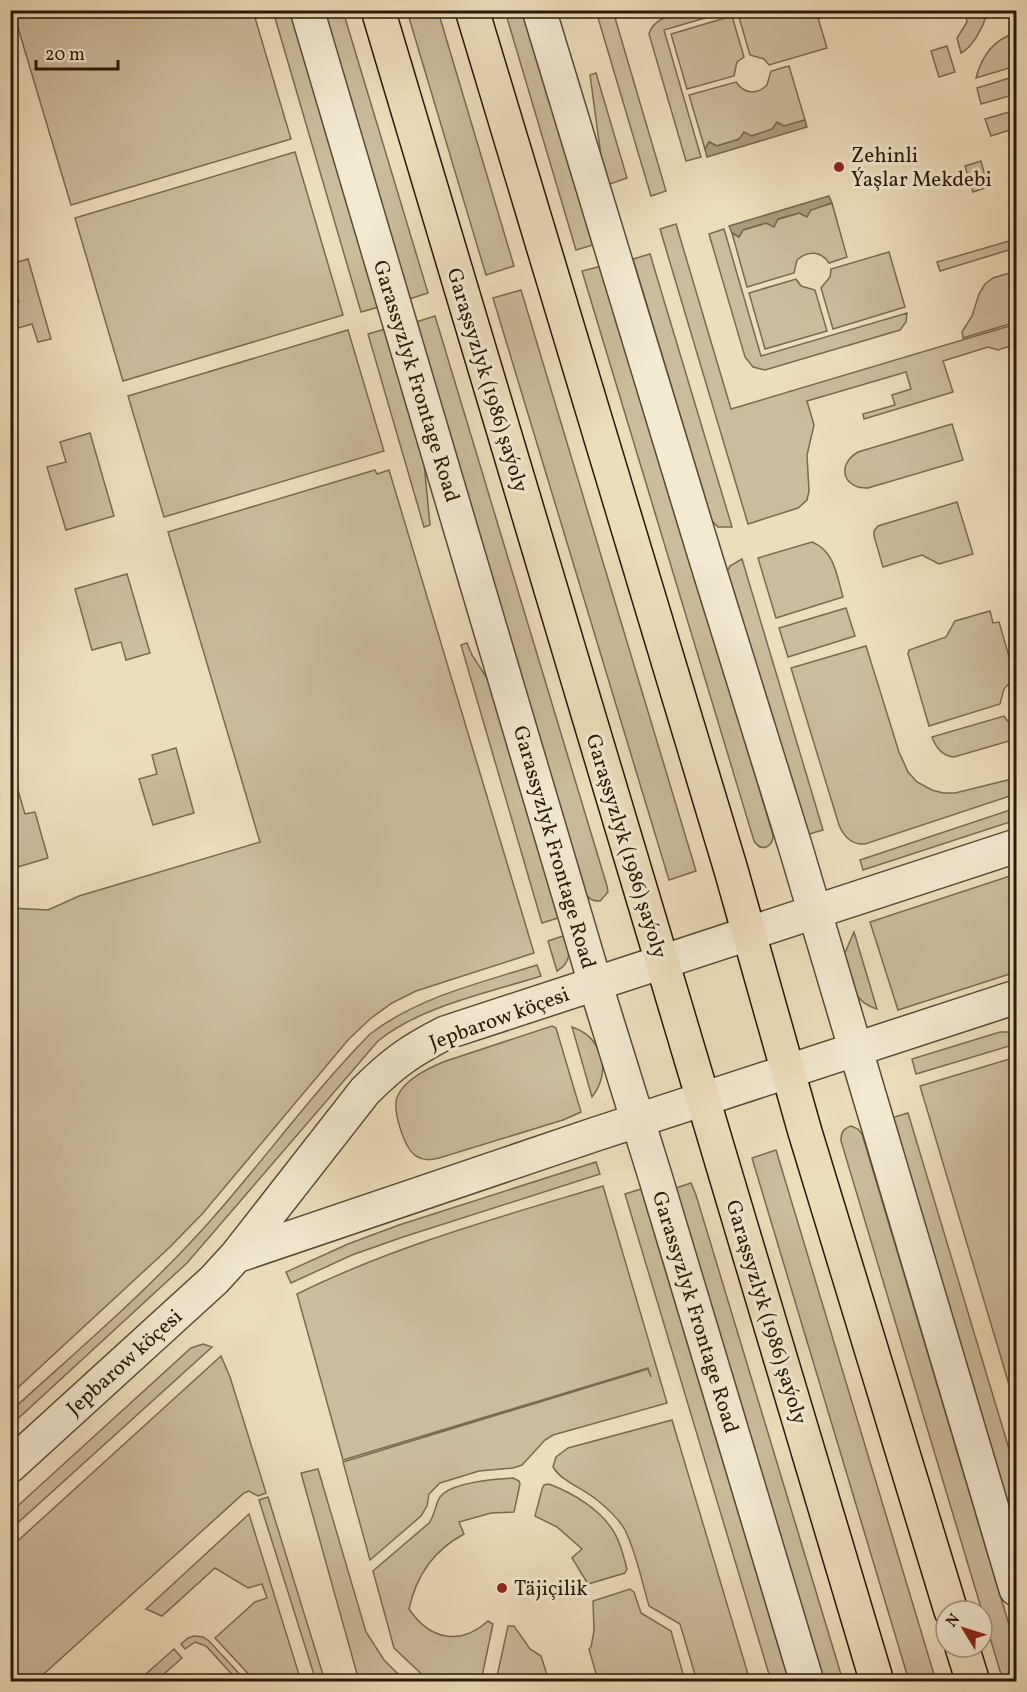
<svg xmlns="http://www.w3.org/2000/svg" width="1027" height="1692" font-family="Vollkorn,serif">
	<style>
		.green { fill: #cbbc9b; stroke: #796a50; stroke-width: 1.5 }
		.water { fill: #aa9b7c; stroke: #76674c; stroke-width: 1.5 }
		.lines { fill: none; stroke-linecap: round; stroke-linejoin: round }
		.minor-casing { stroke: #584a32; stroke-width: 36 }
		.major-casing { stroke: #271804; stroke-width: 36 }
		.minor { stroke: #f3ead2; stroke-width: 33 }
		.major { stroke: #eddeba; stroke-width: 33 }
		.poi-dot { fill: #8f2418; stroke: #f3ead2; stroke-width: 2 }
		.labels { text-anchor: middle; stroke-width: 6; stroke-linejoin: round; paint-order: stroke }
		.poi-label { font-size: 21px; fill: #271804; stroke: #f3ead2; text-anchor: start }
		.street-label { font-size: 21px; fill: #271804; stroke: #f3ead2 }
	</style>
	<rect width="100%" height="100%" fill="#eddeba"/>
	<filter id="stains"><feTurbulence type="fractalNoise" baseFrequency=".00333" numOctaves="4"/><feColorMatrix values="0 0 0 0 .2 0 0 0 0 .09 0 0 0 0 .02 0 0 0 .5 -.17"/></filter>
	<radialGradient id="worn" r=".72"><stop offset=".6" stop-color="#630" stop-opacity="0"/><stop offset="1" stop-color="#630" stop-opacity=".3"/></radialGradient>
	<path class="green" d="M13,11H253L291,139L71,205Z
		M273,11H290L379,307L361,312Z
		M322,11H343L428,293L406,300Z
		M407,11H438L514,266L486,275Z
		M505,11H526L596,244L576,250Z
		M596,11H613L666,191L651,196Z
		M691,11H729L664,30L701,157L686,161L649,34C654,16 676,15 691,11Z
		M750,11H816L827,48L769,65L764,59L750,55L738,14Z
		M965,11H987V14C983,27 973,47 961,53L957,38L967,22Z
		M732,16L744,57L737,62L734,76L687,89L671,34Z
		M1016,33V66L976,78C982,55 994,39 1016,33Z
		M947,46L955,72L939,77L931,51Z
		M789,66L805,120L717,146L709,142L705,149L689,95L736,82C744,94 757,95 767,85L771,71Z
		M596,73L627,178L607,185L601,156L590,75Z
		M1016,76V94L981,104L977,88Z
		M1016,110V128L991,136L985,119Z
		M295,152L343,315L123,381L75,218Z
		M981,161L988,187L973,192L965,166Z
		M832,203L847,257L829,263C821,251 808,250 797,260L794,273L747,287L732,233L739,237L743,230Z
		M676,224L731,409L1016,324V344L998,350L988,347L943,361L953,392L864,419L863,414L895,405L892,395L911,389L906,372L807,401L814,425L807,455L809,491L807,500L798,508L748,524L660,229Z
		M724,229L761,356L907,313L906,322L900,330L765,370L753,367L745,357L709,234Z
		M1016,239V247L1012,249L940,271L937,262Z
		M889,252L905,307L833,329L821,288L830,277L831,269Z
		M650,254L732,527H718L712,521L633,259Z
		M28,259L51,339L38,342L32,324L11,330V305L19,302L11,271V264Z
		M602,266L773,835C773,848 761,852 754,841L582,271Z
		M1016,271V322L963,338L962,332L972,316L979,294L985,284L993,278Z
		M796,279L801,286L815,290L827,331L765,349L749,293Z
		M521,290L696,871L669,880L493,298Z
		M435,316L607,886L608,892L600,901C592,901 589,899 585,893L413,323Z
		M385,329L424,463L430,525L424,527L368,334Z
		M348,330L384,451L164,517L128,396Z
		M952,424L963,460L868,488C843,489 836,465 858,452Z
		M90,433L114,516L66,530L47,467L66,462L60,442Z
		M375,470L377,474L389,470L534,953L416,991L392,1003L370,1019L348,1040L203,1213L170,1247L11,1394V908L48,910L79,896L260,842L168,532Z
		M957,502L973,554L939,564L922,555L883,567L874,536V531L878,526Z
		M812,542C835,551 837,577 843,597L776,618L758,558Z
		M742,559L823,830L806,835L727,572L730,566Z
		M127,574L150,653L126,660L121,642L92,650L75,589Z
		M846,608L855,636L788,657L779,628Z
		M990,611L993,623L999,622L1015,677L1004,689L1000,704L929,726L908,654L909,650L946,637L955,621Z
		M467,643L472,655L492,686L561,917L542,923L461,645Z
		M866,646L899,752L908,772L917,782L932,790L943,793H955L1016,778V794L865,844C852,845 844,837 839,825L791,668Z
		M1004,716L1009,723L1016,728V739L954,757C942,756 936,748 932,737Z
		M176,748L194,813L153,825L139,779L157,774L152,755Z
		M13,774L25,814L35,812L48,858L11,869L10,775Z
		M1016,808V820L863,870L860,860Z
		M1016,874V972L898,1010L870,922Z
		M854,932L877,1009C851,1002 850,978 844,955Z
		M566,935C570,951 572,962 557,971L548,941Z
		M537,965L541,976C488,993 421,1006 378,1041L187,1263L11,1425V1411C79,1349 150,1289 211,1220C265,1159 313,1092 370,1034C418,997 480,983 537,965Z
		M552,1026L556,1028L581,1112L563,1120L439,1158C431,1160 424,1161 416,1156C404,1148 391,1108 398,1095C406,1079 427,1069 443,1062Z
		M572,1027C603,1037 612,1072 592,1097Z
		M1000,1032H1009L1016,1035V1044L916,1074L912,1059Z
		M1016,1057V1408L920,1086Z
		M908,1113L1016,1472V1547L888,1119Z
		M851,1126L858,1129L862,1134L1016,1648V1681H1003L841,1141C841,1132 843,1129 851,1126Z
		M776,1150L936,1681H909L752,1158Z
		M596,1162L600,1174L403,1237L352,1255L291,1283L286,1272L348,1244L399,1225Z
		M691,1183L696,1195L843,1681H819L673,1189Z
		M603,1186L667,1403L553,1435L545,1440L522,1465L513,1468L479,1471L440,1483L429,1494L427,1506L421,1516L370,1560L343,1462L648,1369L651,1377L648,1368L343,1460L297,1294C394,1246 500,1217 603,1186Z
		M641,1189L789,1681H771L625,1194Z
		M203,1344L212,1347L11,1529V1512L191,1348Z
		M221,1356L230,1377L266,1493L258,1496L249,1491L244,1493L36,1681H11V1547Z
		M672,1420L750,1681H713L706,1678H696L680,1624L649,1606C642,1582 636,1552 625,1530C619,1519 607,1508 597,1500C583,1488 562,1482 553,1467L556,1457L568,1448Z
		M318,1469L366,1632L384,1660L405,1681H359L301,1473Z
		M513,1478L519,1481L520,1484L514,1512L491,1513L459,1522L464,1534C434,1550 416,1576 409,1609C430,1640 460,1646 488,1621L493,1624L481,1681H429L394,1648L373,1571L429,1523C435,1515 435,1505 440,1497C451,1482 495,1479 513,1478Z
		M549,1484C573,1493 602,1510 615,1534C621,1544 624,1558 627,1569L625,1573L588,1584L572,1558L582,1549L557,1527L535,1516L542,1489L544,1485Z
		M268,1497L325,1681H316L259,1500Z
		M249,1514L301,1681H255L215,1638L255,1602L267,1598L262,1584L248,1588L215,1568L162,1616L146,1609Z
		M630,1589L634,1592L641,1613L671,1631L685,1681H598L589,1649L591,1647L594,1631L593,1601Z
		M508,1626H514L530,1649L541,1656L549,1681H496Z
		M194,1636L203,1637L209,1641L246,1681H238L206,1646L195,1642L185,1649L181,1644L188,1638Z
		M174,1649L182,1658L156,1681H138Z"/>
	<path class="water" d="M805,120L807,127L707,157L705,149L709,142L717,146L739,139L744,132L752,136L772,129L777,122L784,126Z
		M829,196L832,203L811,210L807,217L799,213L778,219L774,227L766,223L743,230L739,237L732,233L729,226Z"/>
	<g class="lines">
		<g class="minor-casing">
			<path id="minor" d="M307,10L595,983L655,1176L807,1682
				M539,10L705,556L796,849L1016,1589
				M236,1256L596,1134L1016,997
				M10,1466L214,1280L236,1256L365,1091C393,1063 410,1051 445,1033L1016,846"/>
		</g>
		<g class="major-casing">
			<path id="major" d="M378,10L877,1682
				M472,10L731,870L805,1132L951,1611
				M962,1647L973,1682"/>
		</g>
		<use href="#minor" class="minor"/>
		<use href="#major" class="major"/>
	</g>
	<g class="poi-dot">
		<circle cx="839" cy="167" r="6"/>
		<circle cx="502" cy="1588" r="6"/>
	</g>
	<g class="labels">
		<g class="poi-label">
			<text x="851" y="162">Zehinli<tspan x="851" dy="24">Ýaşlar Mekdebi</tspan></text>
			<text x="514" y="1595">Täjiçilik</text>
		</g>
		<g class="street-label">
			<text transform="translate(488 380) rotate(73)" y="7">Garaşsyzlyk (1986) şaýoly</text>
			<text transform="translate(417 381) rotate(73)" y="7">Garassyzlyk Frontage Road</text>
			<text transform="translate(627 846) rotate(73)" y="7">Garaşsyzlyk (1986) şaýoly</text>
			<text transform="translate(555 847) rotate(74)" y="7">Garassyzlyk Frontage Road</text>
			<text transform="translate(499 1018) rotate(-20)" y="7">Jepbarow köçesi</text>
			<text transform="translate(696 1312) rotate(73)" y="7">Garassyzlyk Frontage Road</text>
			<text transform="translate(767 1312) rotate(73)" y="7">Garaşsyzlyk (1986) şaýoly</text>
			<text transform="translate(124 1362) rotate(-42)" y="7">Jepbarow köçesi</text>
		</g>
	</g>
	<rect width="1027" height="1692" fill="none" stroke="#eddeba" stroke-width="36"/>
	<rect x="12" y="12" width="1003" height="1668" fill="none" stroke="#271804" stroke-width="3"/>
	<rect x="18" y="18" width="991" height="1656" fill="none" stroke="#271804" stroke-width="1.5"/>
	<g transform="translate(964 1629) rotate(308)"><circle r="28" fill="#f3ead2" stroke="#a19680" stroke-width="1.5"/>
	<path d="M0-4.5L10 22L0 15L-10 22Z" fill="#8f2418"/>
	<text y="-9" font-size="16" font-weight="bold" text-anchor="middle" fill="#271804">N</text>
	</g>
	<path d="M36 60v9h82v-9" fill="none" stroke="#271804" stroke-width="3"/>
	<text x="45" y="60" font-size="18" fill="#271804" stroke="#f3ead2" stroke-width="4.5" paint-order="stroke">20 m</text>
	<rect width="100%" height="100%" filter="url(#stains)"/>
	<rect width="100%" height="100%" fill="url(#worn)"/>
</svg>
